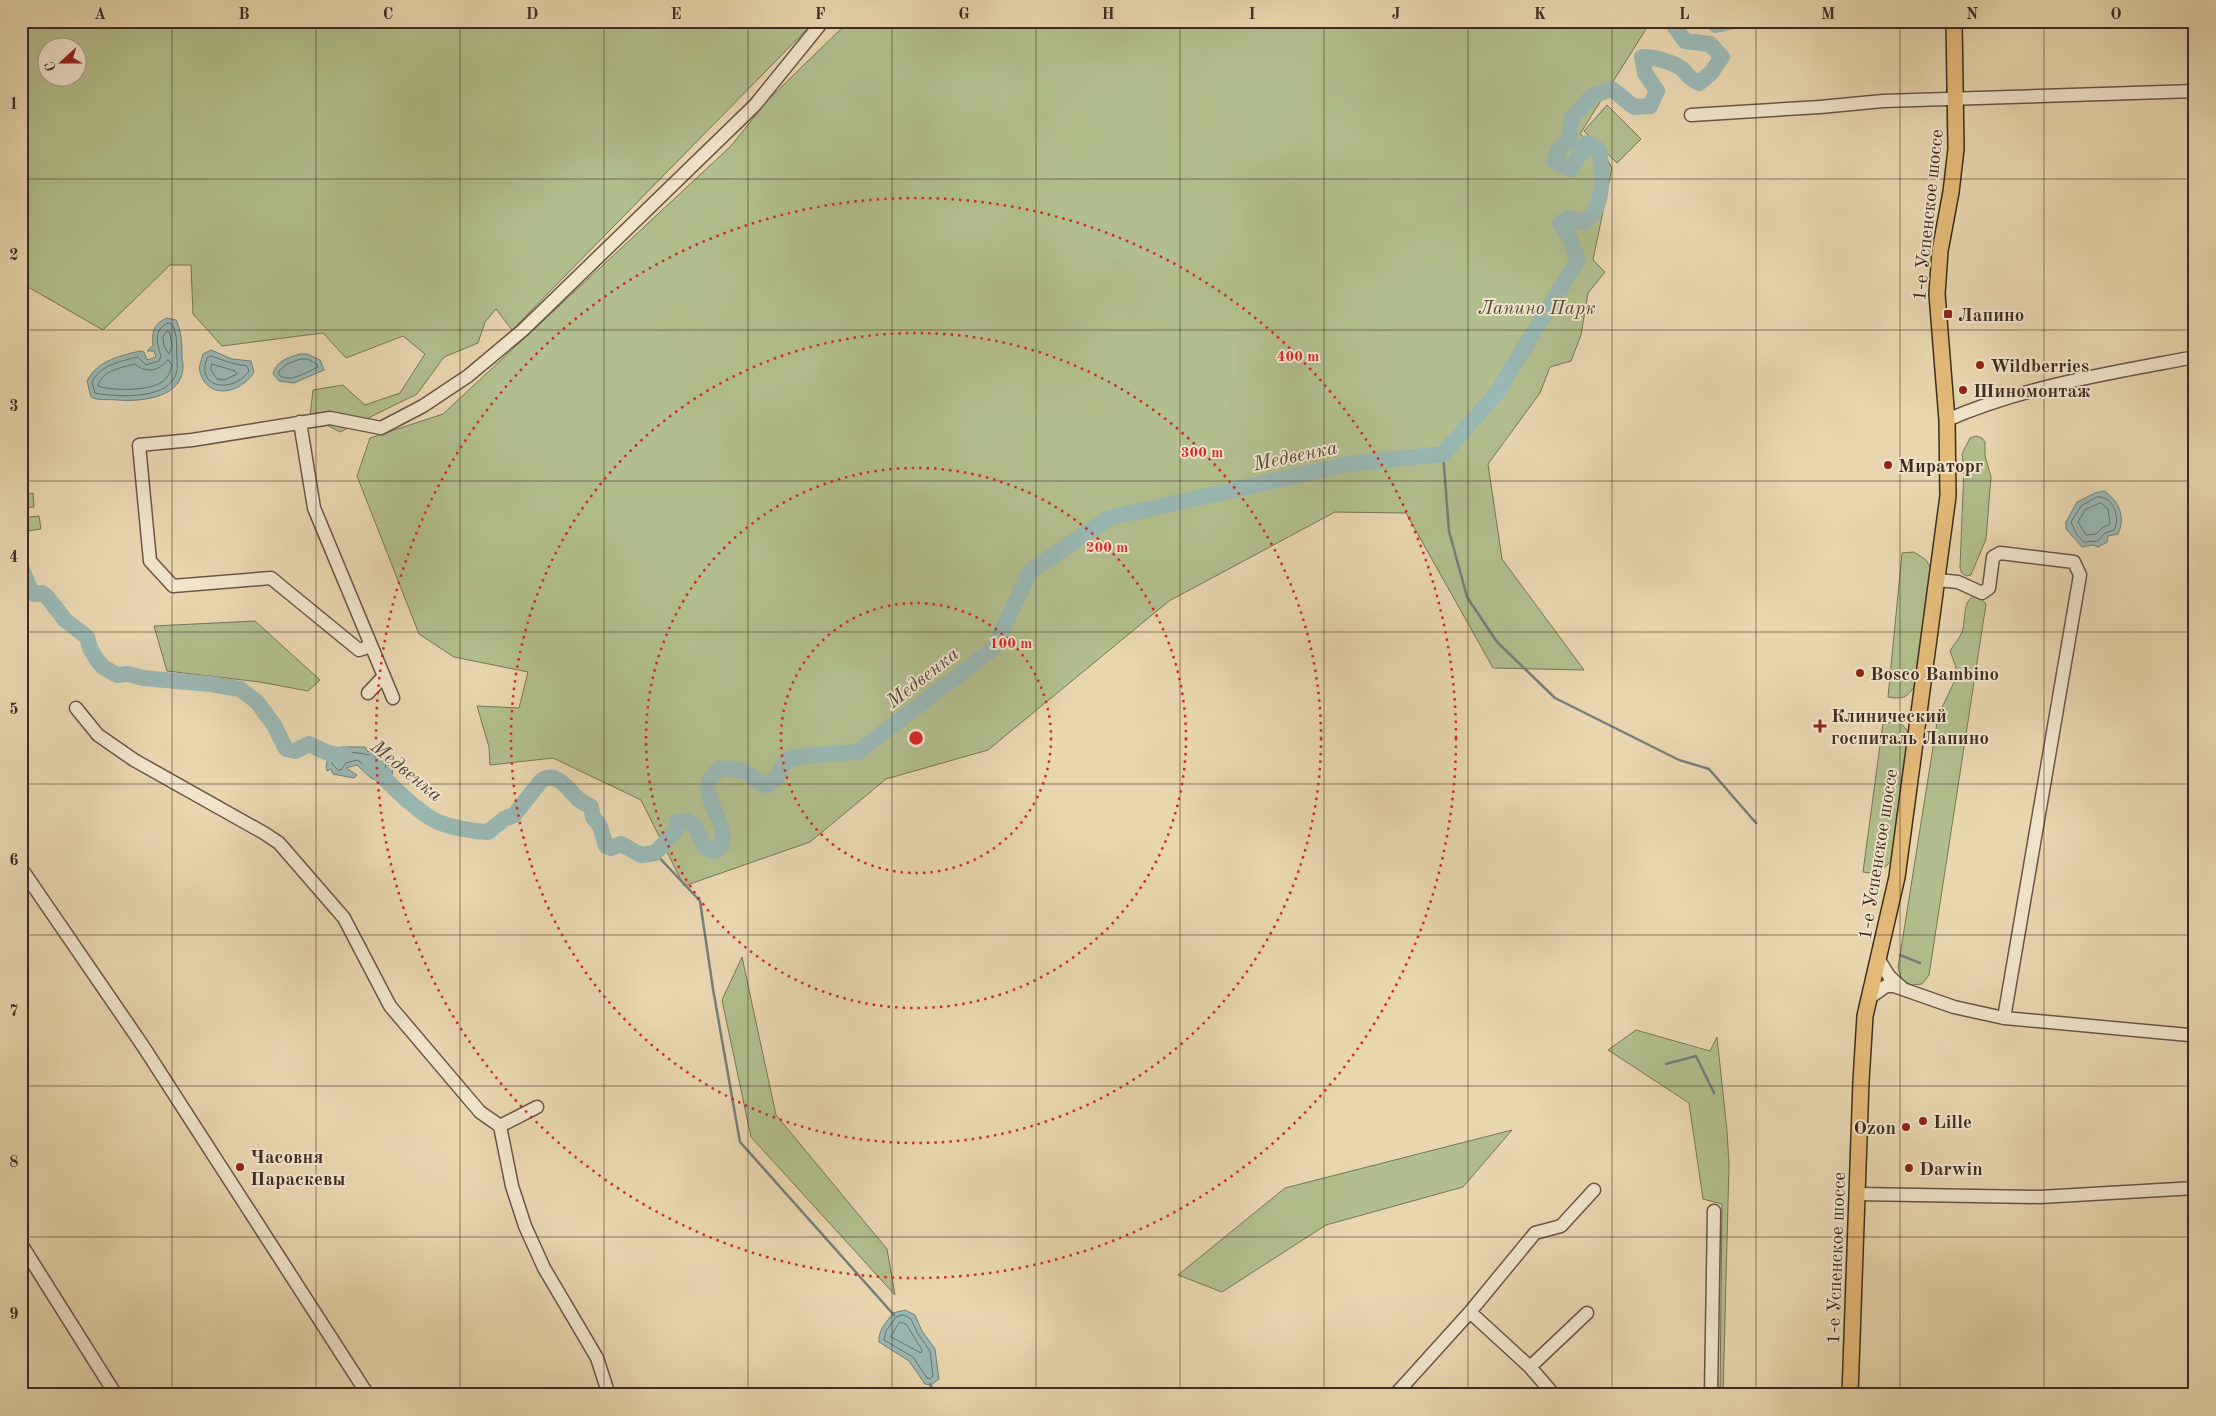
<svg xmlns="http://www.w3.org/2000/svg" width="2216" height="1416" font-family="'Old Standard TT',serif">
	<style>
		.green { fill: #b2be8d; stroke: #787557; fill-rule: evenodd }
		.water { fill: #99b7b3; stroke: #757f79 }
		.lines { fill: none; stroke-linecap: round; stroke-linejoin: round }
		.shore { stroke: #6c726a; stroke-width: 1 }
		.stream { stroke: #757f79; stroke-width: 2.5 }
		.river { stroke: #99b7b3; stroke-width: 16 }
		.minor-casing { stroke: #695644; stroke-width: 15 }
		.major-casing { stroke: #3f2c21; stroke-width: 18 }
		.minor { stroke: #f0e4cb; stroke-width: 12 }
		.major { stroke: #e4bb78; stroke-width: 15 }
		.grid { fill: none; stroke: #3f2c21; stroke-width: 1; stroke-opacity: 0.55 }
		.ring { fill: none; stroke: #d62828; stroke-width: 2.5; stroke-dasharray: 2.5 5 }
		.poi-dot { fill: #8f2418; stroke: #f0e4cb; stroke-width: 2 }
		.labels { text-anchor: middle; stroke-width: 4; stroke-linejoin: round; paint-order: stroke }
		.street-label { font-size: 19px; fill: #3f2c21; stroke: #f0e4cb }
		.park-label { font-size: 19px; font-style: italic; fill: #564937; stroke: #f0e4cb }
		.poi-label { font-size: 19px; font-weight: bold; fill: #3f2c21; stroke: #f0e4cb; text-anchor: start }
		.water-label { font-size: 20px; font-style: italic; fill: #51483e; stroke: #f0e4cb }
		.centre { fill: #d62828; stroke: #f0e4cb; stroke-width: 2.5 }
		.ring-label { font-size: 15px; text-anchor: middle; font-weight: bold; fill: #d62828; stroke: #f0e4cb; stroke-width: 4; stroke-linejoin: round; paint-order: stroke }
		.neatline { fill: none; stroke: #3f2c21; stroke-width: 2 }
		.grid-label { font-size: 16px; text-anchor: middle; font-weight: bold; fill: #3f2c21 }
	</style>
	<rect width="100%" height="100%" fill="#e8d6af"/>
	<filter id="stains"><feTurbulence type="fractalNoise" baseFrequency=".004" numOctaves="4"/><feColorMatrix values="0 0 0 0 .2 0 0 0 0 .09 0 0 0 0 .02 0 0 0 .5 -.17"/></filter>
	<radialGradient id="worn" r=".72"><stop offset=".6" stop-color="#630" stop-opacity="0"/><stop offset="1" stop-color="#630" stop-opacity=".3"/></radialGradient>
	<path class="green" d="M21,21H815L512,330L496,309L485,322L478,343L444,357L417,394L340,432L310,416L313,390L343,385L365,405L400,393L425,354L403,336L346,358L323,333L222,346L193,314L191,265H170L103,330L21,283ZM48,48H78V78H48Z
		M849,21H1651L1580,134L1603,152L1612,168L1593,260L1605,272L1588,293L1581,335L1571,361L1550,367L1540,393L1488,464L1502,559L1584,670L1493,668L1406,513L1335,512L1169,601L988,750L886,779L810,842L684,886L641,800L553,758L490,765L489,747L477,706L519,708L528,672L454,657L419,634L357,476L370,438L443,414L731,146L766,102Z
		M1607,105L1641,139L1617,163L1584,131Z
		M1976,436L1982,438L1985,442V456L1991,477L1986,539L1971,575L1966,576L1961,572L1960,567L1964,468L1962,454L1970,438Z
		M33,493L34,507L21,508V495Z
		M39,516L41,529L21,532V518Z
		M1914,552L1926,560L1933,571L1917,683C1907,697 1905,700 1888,697L1902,553Z
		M1973,596H1978L1986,604L1929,975L1922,984L1912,985L1902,980L1898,968L1938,716L1956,678V667L1950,651C1953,645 1959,640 1961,634C1967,622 1961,605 1973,596Z
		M255,621L320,680L308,691L260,682L167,671L154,626Z
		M1900,722L1910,734L1892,860C1884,869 1876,875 1863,872L1883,723Z
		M742,957L776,1115L887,1249L895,1295L751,1137L722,1000Z
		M1636,1030L1710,1051L1717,1037L1727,1131L1729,1165L1723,1395H1720L1722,1204L1703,1199L1689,1103L1608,1050Z
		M1512,1130L1463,1187L1326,1225L1222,1292L1178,1275L1285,1188Z"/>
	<path class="water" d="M167,318L176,320C182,333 182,343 182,357C182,360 183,362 183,364C185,398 141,402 117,400C109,399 98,401 91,397L87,381C97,361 119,356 140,351L144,352L147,360L156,357L154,351H147L153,345C152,332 153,324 167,318Z
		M211,350L232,359L251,361L254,372C240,395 205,401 199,368L203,354Z
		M300,354H307L320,360L324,370L294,383L279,381L273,374C276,361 289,357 300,354Z
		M2104,491C2119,501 2126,517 2118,534L2108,536L2107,542L2098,547L2093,545L2082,547L2066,529V522L2077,502L2095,493Z
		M343,747H365L368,752L371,750L391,756L393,760L392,777L379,782L371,778L357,765L346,768L357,775L354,778L333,774L331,769L327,771L326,767L328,758L324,751L334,752Z
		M905,1310L915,1315L922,1331L935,1349L939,1379L931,1385L925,1384L909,1361L879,1342C878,1330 886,1323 893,1313Z"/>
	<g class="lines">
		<path class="shore" d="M168,323L172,324C178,336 176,345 177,358C177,365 178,370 175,377C163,400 116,397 95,393L92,382C100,365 121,361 138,357L146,365L159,361L161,356C157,344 153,329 168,323Z
			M167,331L170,333L172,346L169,354L164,346L163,337Z
			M211,356L231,363L247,366L249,371C234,393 195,390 207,358Z
			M301,359H307L317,364L318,367C308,371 290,384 279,375V371L287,364Z
			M168,360L172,365C170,372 168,378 162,382C150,391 111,391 98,386C102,370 121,368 135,364C147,374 158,371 168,360Z
			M212,364L235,371L237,374L224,380L217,379L211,370Z
			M2097,497C2113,495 2121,518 2114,530L2105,533L2098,541L2084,542L2077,535L2071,522L2081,506Z
			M2101,503L2108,509L2110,524L2102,528L2096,534L2086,535L2078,522L2085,510Z
			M344,752C359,752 372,755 386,760L385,773L380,776L357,760L346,763L341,770H338L332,764L333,759Z
			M904,1315L911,1319L918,1334L930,1351L933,1376L930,1379L927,1378L913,1357L884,1340L886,1331L896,1317Z
			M900,1322L906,1324L922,1350L921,1353L891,1337Z"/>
		<path class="stream" d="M1443,454L1449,531L1467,597L1497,642L1555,698L1679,760L1709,769L1756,823
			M655,853L700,901L713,989L740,1142L894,1315
			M1900,955L1920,963
			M1666,1064L1696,1056L1714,1093
			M930,1384L936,1395"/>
		<path class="river" d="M1714,21L1716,25L1734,21
			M21,567L31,591L34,594L42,593L48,598L65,620L87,637L90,648L97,660L103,667L117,675L128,674L143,678L210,684L240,689L257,702L274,725L286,749L295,751L309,744C320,749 332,757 344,754
			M370,763C387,781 416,812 438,822C453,828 472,831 488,832L504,819L514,815L541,781C556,770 568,789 577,798C581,802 587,804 591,807L593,817L600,826L606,846L611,848L621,844L641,855L655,853L675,832L677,822L688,821L696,828L704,847L714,851L722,845C729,816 688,790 721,768C731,769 742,769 750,775C757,781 758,784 767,785L776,779L786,760L796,757L858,752L994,648L1030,571L1109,518L1348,464L1443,454L1496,394L1578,260L1570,239L1560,223L1569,218L1584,223C1587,219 1592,215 1595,210C1604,193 1602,168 1599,150L1587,143L1571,169L1554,161L1559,148L1569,142L1572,117L1592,96L1612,89L1634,107L1650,106L1657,91L1645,73L1642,57C1653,56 1671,62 1681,68C1688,74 1690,80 1699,83L1711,73L1722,57L1710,44L1685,41L1672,23L1673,21"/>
		<g class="minor-casing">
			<path id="minor" d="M1691,115L1820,107L1883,101L2195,91
				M1947,420C2025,386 2111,373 2195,357
				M300,422L314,508L393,698
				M1938,580L1958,582L1982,593L1989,588L1993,557L2000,553L2074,562L2080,575L2004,1018
				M371,646L359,650L271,578L173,586L150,561L139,445L192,440L330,418L381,428L423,406L468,376L523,330L755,105L823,21
				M368,693L384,676
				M76,708L98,735L134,760L264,833L279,843L344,918L390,1006L480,1112L500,1126
				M21,868L143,1046L368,1395
				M1879,960L1889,976L1902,988
				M1869,998L1886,986H1894L1954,1007L2004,1018L2189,1035
				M537,1107L500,1126L512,1186L525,1226L544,1268L597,1358L609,1395
				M1858,1194L2040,1197L2195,1188
				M21,1244L116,1395
				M1470,1312L1530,1367L1554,1395
				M1530,1367L1587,1313
				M1395,1395L1470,1312L1535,1233L1561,1226L1594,1190
				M1711,1395L1714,1211"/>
		</g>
		<g class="major-casing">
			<path id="major" d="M1850,1395L1861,1081L1865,1016L1897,877L1948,496L1947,420L1937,294L1940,251L1951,192L1956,149L1954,21"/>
		</g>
		<use href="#minor" class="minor"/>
		<use href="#major" class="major"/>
	</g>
	<path class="grid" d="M172,21V1395M316,21V1395M460,21V1395M604,21V1395M748,21V1395M892,21V1395M1036,21V1395M1180,21V1395M1324,21V1395M1468,21V1395M1612,21V1395M1756,21V1395M1900,21V1395M2044,21V1395M21,179H2195M21,330H2195M21,481H2195M21,632H2195M21,784H2195M21,935H2195M21,1086H2195M21,1237H2195"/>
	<g class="ring">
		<circle cx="916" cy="738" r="135"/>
		<circle cx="916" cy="738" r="270"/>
		<circle cx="916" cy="738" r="405"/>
		<circle cx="916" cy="738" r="540"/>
	</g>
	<g class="poi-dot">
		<rect x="1943" y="309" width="10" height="10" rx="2.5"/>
		<circle cx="1980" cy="365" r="5"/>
		<circle cx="1963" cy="390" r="5"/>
		<circle cx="1888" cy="465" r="5"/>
		<circle cx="1860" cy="673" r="5"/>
		<path d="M1817.5 718.5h5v5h5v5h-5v5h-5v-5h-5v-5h5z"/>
		<circle cx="1923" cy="1121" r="5"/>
		<circle cx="1906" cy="1127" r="5"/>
		<circle cx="240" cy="1167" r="5"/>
		<circle cx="1909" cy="1168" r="5"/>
	</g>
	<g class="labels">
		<g class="street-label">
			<text transform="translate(1927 215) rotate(-84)" y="7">1-е Успенское шоссе</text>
			<text transform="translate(1877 854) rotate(-81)" y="7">1-е Успенское шоссе</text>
			<text transform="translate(1835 1258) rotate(-88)" y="7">1-е Успенское шоссе</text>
		</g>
		<g class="park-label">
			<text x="1537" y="314">Лапино Парк</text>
		</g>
		<g class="poi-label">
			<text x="1958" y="321">Лапино</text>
			<text x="1990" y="372">Wildberries</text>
			<text x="1973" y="397">Шиномонтаж</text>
			<text x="1898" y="472">Мираторг</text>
			<text x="1870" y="680">Bosco Bambino</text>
			<text x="1831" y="722">Клинический<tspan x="1831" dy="22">госпиталь Лапино</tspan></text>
			<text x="1933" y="1128">Lille</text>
			<text x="1896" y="1134" text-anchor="end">Ozon</text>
			<text x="250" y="1163">Часовня<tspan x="250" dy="22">Параскевы</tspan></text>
			<text x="1919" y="1175">Darwin</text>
		</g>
		<g class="water-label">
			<text transform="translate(1295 455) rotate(-12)" y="7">Медвенка</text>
			<text transform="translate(922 677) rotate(-38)" y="7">Медвенка</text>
			<text transform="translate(407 770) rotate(39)" y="7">Медвенка</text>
		</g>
	</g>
	<circle cx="916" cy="738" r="8" class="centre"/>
	<g class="ring-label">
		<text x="1298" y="361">400 m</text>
		<text x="1202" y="457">300 m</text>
		<text x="1107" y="552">200 m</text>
		<text x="1011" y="648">100 m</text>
	</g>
	<rect width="2216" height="1416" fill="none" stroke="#e8d6af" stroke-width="55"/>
	<g transform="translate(62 62) rotate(249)"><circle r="24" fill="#f0e4cb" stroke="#a99a87"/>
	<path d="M0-4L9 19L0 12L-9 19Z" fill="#8f2418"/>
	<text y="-8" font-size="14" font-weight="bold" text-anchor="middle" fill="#3f2c21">С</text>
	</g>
	<rect x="28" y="28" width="2160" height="1360" class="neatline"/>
	<g class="grid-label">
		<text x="100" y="19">A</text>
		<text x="244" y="19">B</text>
		<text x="388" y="19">C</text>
		<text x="532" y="19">D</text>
		<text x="676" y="19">E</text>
		<text x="820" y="19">F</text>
		<text x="964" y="19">G</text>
		<text x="1108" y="19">H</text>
		<text x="1252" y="19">I</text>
		<text x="1396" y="19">J</text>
		<text x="1540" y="19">K</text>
		<text x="1684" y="19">L</text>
		<text x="1828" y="19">M</text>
		<text x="1972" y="19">N</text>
		<text x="2116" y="19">O</text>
		<text x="14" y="109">1</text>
		<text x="14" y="260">2</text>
		<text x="14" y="411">3</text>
		<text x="14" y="562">4</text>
		<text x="14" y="714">5</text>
		<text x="14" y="865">6</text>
		<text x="14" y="1016">7</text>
		<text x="14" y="1167">8</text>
		<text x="14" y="1319">9</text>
	</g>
	<rect width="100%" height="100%" filter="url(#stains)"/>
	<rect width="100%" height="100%" fill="url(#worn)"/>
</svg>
